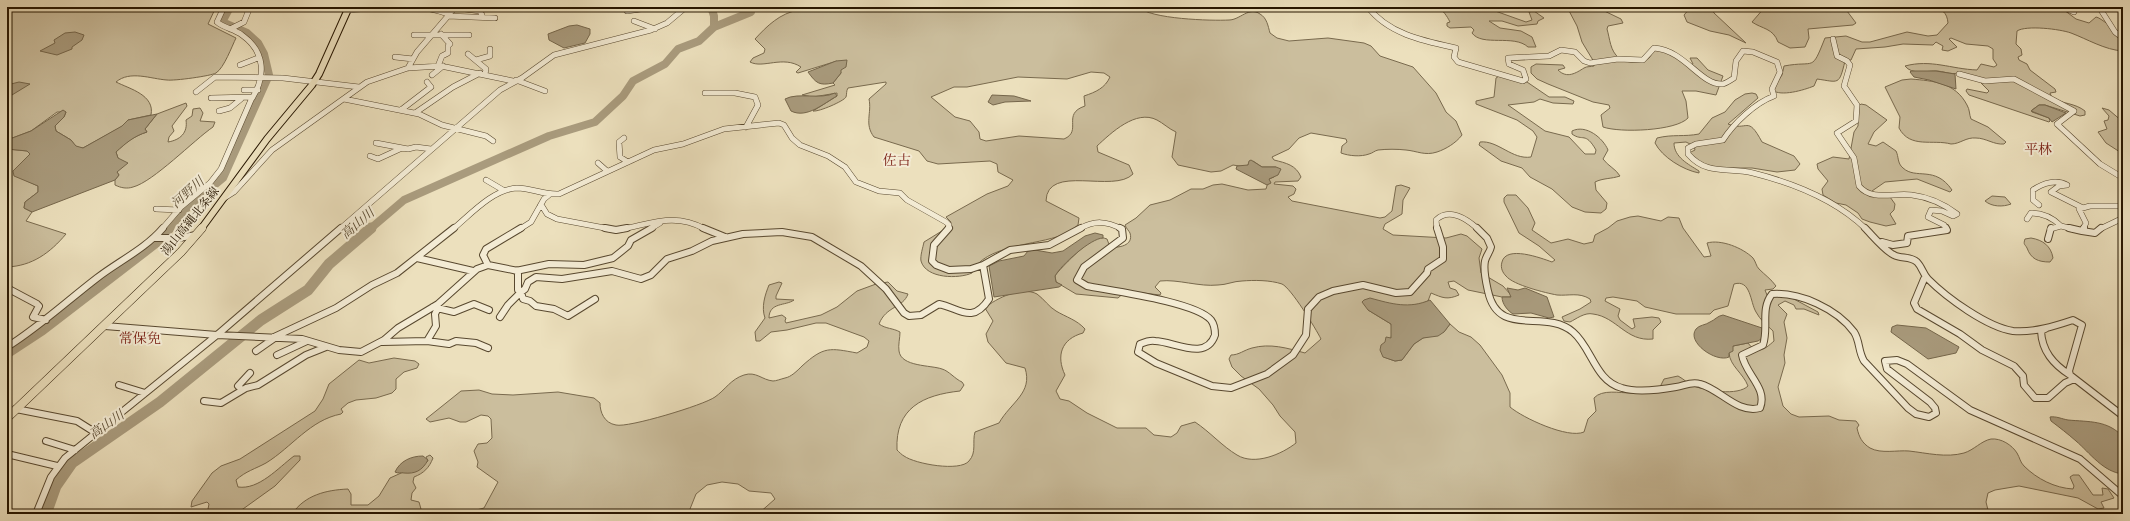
<svg xmlns="http://www.w3.org/2000/svg" width="2130" height="521" font-family="Alegreya,'Noto Serif JP',serif">
	<style>
		.green { fill: #cbbe9d; stroke: #796a4e; fill-rule: evenodd }
		.water { fill: #a99b7d; stroke: #75664b }
		.lines { fill: none; stroke-linecap: round; stroke-linejoin: round }
		.river-far1 { stroke: #a99b7d; stroke-width: 8 }
		.river { stroke: #a99b7d; stroke-width: 11 }
		.minor-far1-casing { stroke: #58482f; stroke-width: 6 }
		.minor-casing { stroke: #58482f; stroke-width: 8 }
		.major-far1-casing { stroke: #271600; stroke-width: 8 }
		.major-casing { stroke: #271600; stroke-width: 9 }
		.minor-far1 { stroke: #f3ebd4; stroke-width: 5 }
		.minor { stroke: #f3ebd4; stroke-width: 6 }
		.major-far1 { stroke: #ece0bd; stroke-width: 6 }
		.major { stroke: #ece0bd; stroke-width: 8 }
		.labels { text-anchor: middle; stroke-width: 4; stroke-linejoin: round; paint-order: stroke }
		.street-label { font-size: 12px; fill: #271600; stroke: #f3ebd4 }
		.water-label { font-size: 13px; font-style: italic; fill: #5b4b32; stroke: #f3ebd4 }
		.quarter-label { font-size: 14px; fill: #7a1f14; stroke: #f3ebd4 }
	</style>
	<rect width="100%" height="100%" fill="#ece0bd"/>
	<filter id="stains"><feTurbulence type="fractalNoise" baseFrequency=".005" numOctaves="4"/><feColorMatrix values="0 0 0 0 .2 0 0 0 0 .09 0 0 0 0 .02 0 0 0 .5 -.17"/></filter>
	<radialGradient id="worn" r=".72"><stop offset=".6" stop-color="#630" stop-opacity="0"/><stop offset="1" stop-color="#630" stop-opacity=".3"/></radialGradient>
	<path class="green" d="M7,7H216L208,24L236,38C232,46 224,68 216,73C211,76 174,81 167,80C151,79 130,70 116,82C130,89 155,95 151,115L128,120L123,126L83,148L76,147L71,140L56,131L55,126L64,117L66,112H57L31,131L7,140Z
		M824,7H1139C1149,19 1212,21 1229,20C1240,20 1249,6 1260,14C1267,18 1268,26 1270,33L1277,38L1289,41L1328,38L1364,43L1371,46L1380,56L1413,67L1436,93L1446,112L1456,121L1462,135C1456,143 1446,149 1437,152C1425,156 1417,151 1406,150C1397,149 1387,149 1378,150C1374,151 1373,153 1369,154C1361,157 1349,156 1341,153L1342,146L1347,142L1346,139L1311,133L1299,138L1289,149L1272,157L1274,160C1286,163 1296,165 1301,177L1298,181L1275,182L1274,184L1293,186L1296,189L1294,194L1288,197L1292,201L1380,218L1385,217L1392,211L1396,186L1401,185L1410,188L1403,200L1402,214L1385,224L1383,229L1393,235L1446,238L1461,234L1467,236L1482,249L1479,258L1481,273L1503,286L1511,295L1510,297H1502L1468,290L1454,281L1448,282L1450,288L1456,290L1459,295C1447,300 1443,298 1431,293L1428,301C1414,308 1395,306 1382,302L1368,310L1391,324C1395,334 1387,347 1384,357L1395,361L1402,360L1414,344L1423,338L1444,332L1450,324L1459,332L1471,337L1480,345L1502,375L1510,393V407C1523,418 1568,439 1584,432L1588,419L1596,411L1594,398C1602,389 1620,393 1631,393C1640,393 1650,391 1659,389L1664,379L1678,376C1684,379 1688,384 1694,386C1706,391 1738,396 1748,386C1743,373 1730,366 1729,353L1733,346L1748,343C1757,355 1764,350 1774,341L1773,331C1767,325 1760,320 1756,312C1750,302 1751,279 1734,284L1728,306L1714,310L1710,314H1676L1645,307L1637,301L1613,297L1606,298L1605,301L1620,309L1618,316L1620,320L1632,329L1635,327L1633,319L1652,317L1659,318L1661,322L1653,330V339C1626,342 1617,317 1593,314C1585,312 1576,319 1570,322L1564,321L1562,317L1580,309L1591,302L1590,299C1579,292 1569,296 1557,295C1546,293 1513,285 1506,276C1503,273 1500,268 1502,262C1506,245 1541,258 1552,262L1555,260L1539,246L1519,233L1504,202V198L1507,195H1516L1528,208L1535,223L1532,230L1551,243L1568,239L1584,244L1593,242L1595,235L1608,228L1617,221L1630,217L1638,216L1661,221L1668,217L1679,218L1683,228L1704,257L1711,256L1707,243C1721,239 1743,248 1753,258C1756,262 1756,266 1759,269C1765,275 1771,279 1776,286L1773,289L1765,290L1767,295L1792,298L1818,312L1819,315L1804,309H1796L1794,305L1785,301L1778,305L1787,314L1784,322L1787,338L1784,355L1785,363L1778,387L1783,406L1791,414L1799,417L1829,416L1839,420L1856,421L1859,425L1857,428C1859,437 1862,443 1870,448C1881,454 1897,450 1909,451C1927,453 1946,458 1964,453C1974,450 1981,441 1991,439C2001,438 2012,445 2017,453C2020,458 2020,462 2024,466C2037,479 2055,488 2073,489L2074,486L2070,477L2073,475H2079L2093,495H2103L2102,488L2108,489L2114,498L2101,502L2104,508L2098,509L2078,498L2019,486L1995,490L1988,493L1986,502L1988,510L1983,514H758L775,499L771,493L749,491L738,484L722,482L707,485L696,494L688,514H461L484,508L498,482L477,467L478,462L474,451L478,444L487,443L492,438L491,419L488,416L481,415L466,422H460L449,418L430,422L426,419L461,391L479,390L492,394L513,395L558,392L594,398L600,403C600,412 604,423 616,425C628,428 704,405 715,397C725,390 731,379 744,375C756,371 762,380 773,381C776,381 781,379 785,378C791,377 797,371 802,366C824,346 830,348 857,353L867,347L869,341L864,337L826,323H816L787,330L771,332L760,341H756L755,332L765,318C761,307 765,295 769,285L779,282L782,283L776,296V299L794,300C786,306 769,302 769,318L782,315L786,318L785,321L786,323L821,315L837,307L857,291L876,284L888,282L897,291L908,294C903,308 886,306 879,324C886,329 893,328 900,332C900,338 898,345 899,351C901,367 931,365 942,369C949,371 955,379 962,382L964,385L960,391C923,395 895,408 897,450C899,452 902,455 904,456C915,464 960,472 969,461C977,452 972,442 975,432L999,423C1011,402 1033,393 1025,368L1006,363L988,342L986,334L993,321L985,308C996,298 1022,286 1037,294C1044,299 1049,307 1056,311C1066,317 1077,320 1085,329L1083,333C1061,339 1056,356 1065,375L1056,391L1060,399L1069,401L1087,413L1117,428H1146L1154,435L1171,437L1177,433L1181,426L1195,422C1210,432 1222,446 1237,455C1255,466 1282,454 1296,443L1295,432L1280,416L1273,405L1259,389L1241,376L1232,367L1229,359L1231,355C1239,355 1244,350 1252,348C1270,343 1287,348 1305,353L1321,339C1316,329 1291,288 1282,284C1270,280 1254,280 1242,281C1234,281 1226,285 1218,285C1199,287 1178,279 1160,281L1155,287L1161,293L1160,295L1126,291L1118,298L1076,294L1056,282L1055,276C1060,268 1089,240 1097,238C1101,237 1104,238 1107,239L1110,247C1118,248 1134,246 1130,233C1129,231 1126,228 1125,225L1136,218L1150,205L1170,200L1191,189H1203L1213,185L1222,184L1248,190L1266,189L1269,179L1274,177L1276,167H1262L1253,161L1245,167L1233,165L1221,171L1211,172L1178,165L1172,157L1176,132C1169,129 1163,123 1157,120C1136,109 1111,133 1097,146L1098,152L1129,165L1133,174C1114,194 1047,163 1046,201L1079,218L1078,225C1073,229 1067,233 1062,235C1038,245 983,245 972,273C959,279 926,279 921,261C920,256 923,247 924,242L950,226L951,222L946,217L987,194L1008,186L1013,180L998,172L997,164L990,161L938,164L927,161L919,151L874,137C864,124 872,113 869,99L886,84V82L848,88C846,91 847,94 846,97C844,101 819,112 813,111L837,96V93L813,97L802,95L835,85L833,83L841,73L837,61L798,73L796,72L801,67C783,55 763,69 750,62L753,58L764,53L765,49L755,39C767,26 780,13 799,10C806,9 814,11 821,10ZM1091,72L1104,73L1110,77C1105,88 1096,92 1084,96L1085,106C1061,114 1083,131 1064,139L1019,136L986,141L980,139L979,132L970,121L955,117L931,97L954,87H967L1018,77L1067,79Z
		M1437,7H1484L1526,22L1532,20L1529,12L1534,11L1544,18L1538,21L1537,24L1518,26L1502,21H1489L1500,28L1521,31L1532,37L1536,47H1528C1514,34 1482,47 1472,33L1474,30L1471,27L1450,28L1447,26V23L1450,22C1447,16 1443,10 1437,7Z
		M1567,7H1596L1621,19L1623,23L1608,26L1607,29C1610,39 1610,51 1619,58C1625,63 1642,64 1649,58C1651,56 1652,53 1653,50L1658,48L1691,65L1693,64L1690,58H1697L1708,70L1723,76L1716,95L1696,91H1682L1686,101L1688,118C1676,131 1620,133 1603,127L1601,115L1610,108L1609,105L1593,102L1548,84L1537,79L1531,73V67L1536,64L1563,65L1565,68L1558,70C1567,79 1576,73 1584,68C1587,66 1591,67 1594,66V62L1582,42L1577,26Z
		M1691,7H1715L1712,9L1714,13L1746,43L1729,35L1710,31L1687,22L1684,15Z
		M1765,7H1844L1856,23L1853,25L1808,29L1809,38L1805,47L1790,48L1778,42C1773,28 1762,29 1752,22Z
		M1931,7H2060L2076,19L2089,23L2096,17C2100,17 2117,32 2123,35V51C2105,50 2087,39 2071,33C2060,29 2026,25 2017,31L2016,44L2021,49L2022,55L2018,57L2019,60L2027,64L2030,70L2055,89L2056,92L2050,93L2052,98C2063,104 2075,103 2085,111V115L2080,116L2045,105H2039L2032,110V112L2049,118L2050,121L2049,122L1969,95L1966,91L1967,89L1987,93L1989,91L1979,81L1960,73C1948,75 1945,71 1935,71C1926,71 1912,75 1905,66C1931,59 1951,69 1977,70L1981,64L1994,67L1997,65L1993,59V49L1988,46L1966,44L1951,38L1949,39L1957,47L1948,51L1942,50L1943,46L1936,42L1933,45L1903,44L1885,47L1856,49L1851,60L1845,61C1839,86 1839,82 1817,79L1814,86C1804,90 1781,97 1772,90L1782,75L1784,66C1816,60 1811,73 1825,38L1846,36L1862,42H1870L1907,32L1928,36L1937,35L1948,23C1947,12 1942,9 1931,7Z
		M1501,75L1527,82L1549,97H1565L1574,101L1573,104L1553,103L1540,99L1534,102L1508,105L1545,131L1569,137L1585,154H1595L1596,150C1585,131 1583,142 1572,134V131C1586,124 1603,138 1608,150L1603,159C1608,166 1616,169 1620,176C1611,179 1603,178 1595,182L1596,190L1607,203L1606,209L1601,213L1585,212L1572,207L1552,189L1530,177L1522,168L1501,161L1479,145L1480,142C1498,140 1512,160 1531,157L1537,137L1533,131L1517,120L1476,104V101L1494,97L1496,78Z
		M1911,79C1933,81 1955,82 1967,105C1970,110 1969,114 1971,119L1988,127L2006,142L2004,144C1994,145 1986,138 1976,138C1966,137 1960,144 1951,144C1933,139 1910,149 1899,128L1900,117L1885,87L1902,80Z
		M1752,93L1756,94L1758,98L1728,124C1748,132 1747,114 1762,142L1794,156L1800,164L1795,170L1777,172L1752,168H1720L1702,164L1689,153L1695,150L1694,146L1686,142L1674,143C1674,157 1688,164 1699,171V173C1683,170 1662,157 1655,143L1657,138C1673,134 1684,137 1699,134L1712,118L1725,112L1735,100L1745,94Z
		M186,103L187,106L172,126L174,131L169,137L168,142C180,140 188,133 186,120L192,116L193,109L200,108L203,113L200,121L215,122L213,127C194,140 153,182 133,187C127,189 121,188 115,185V180L119,175L117,172L118,158L116,152C125,143 134,136 147,132L145,129L157,114Z
		M1861,104L1866,105L1887,120L1874,132L1868,144L1876,146L1883,142L1896,151C1899,157 1897,163 1903,168C1916,180 1935,165 1952,190L1950,192L1917,179L1885,182L1872,191L1873,192L1890,197L1895,204L1894,210L1890,214L1896,224L1886,226L1870,222L1862,219L1858,213L1846,205L1836,203L1823,195L1822,189L1828,181L1818,169L1817,164L1833,157L1849,159L1854,132L1858,126L1859,106Z
		M2102,108L2109,110L2123,122V154L2106,143L2098,132L2107,129L2104,121L2108,120L2109,116Z
		M7,149L28,151L30,154L14,175L38,186V192L25,202L24,208L32,212L26,221L66,234C50,253 32,266 7,267Z
		M1992,196L2005,197L2011,204C2003,207 1992,207 1985,201Z
		M2031,238C2043,240 2051,246 2053,258L2050,262C2038,262 2031,259 2027,248C2025,244 2023,245 2025,239Z
		M394,358L415,361L419,364L417,368L404,372L396,379V389L392,393L376,398L356,400L348,403L341,409L343,412L341,414C310,420 292,447 266,463C255,469 246,471 236,480L238,487C259,490 278,468 294,456H300V460L275,486L236,514H207L209,504L207,502L191,507L192,501L212,473L221,466L240,459L315,411L323,399L329,384L359,360L369,363Z
		M430,455L433,458C429,468 424,473 414,477L413,482L416,488L412,493L411,500L419,502L421,509L417,514H292C305,495 326,490 348,489L351,494V505H368L379,496L390,478L428,461L426,457Z"/>
	<path class="water" d="M577,25L590,29V34L585,43L564,48L549,40L548,34L569,26Z
		M75,32L84,35L82,40L72,47V49L57,55L40,51L55,43L54,40L65,33Z
		M847,60L846,67L841,70V73L833,83C819,86 816,83 808,72L836,61Z
		M1911,71H1936L1955,74L1956,89L1929,80L1914,77L1910,72Z
		M19,82L30,84L7,98V85Z
		M835,93L837,96C824,103 807,119 791,111L785,99C798,92 820,100 835,93Z
		M992,95L1014,96L1031,101L1005,102L993,105L988,102Z
		M2039,105H2045L2066,113L2052,122L2049,118L2031,111Z
		M63,110L66,112L64,117L55,126L56,131L71,140L76,146L83,148L122,126L128,120L157,114L145,129L147,132C134,136 126,143 116,152L118,158L128,163L117,172L119,175L115,180L32,212L24,208L25,202L38,192V186L14,176L13,171L30,154L27,151L7,149V140L31,131Z
		M1251,160L1262,167H1276L1281,169L1278,175L1269,179L1271,183L1267,185L1236,169L1237,166L1248,165L1249,161Z
		M1095,233L1103,235V238C1091,238 1061,265 1055,276L1056,282L1062,285L1059,287L994,297L989,266L999,261L1024,256L1028,251L1035,250L1052,253L1063,251L1085,236Z
		M1507,288L1518,290L1525,288L1547,297L1554,317L1549,318L1531,313L1513,314C1508,311 1502,304 1502,297H1511Z
		M1370,298C1392,304 1409,309 1430,300L1450,324L1444,332L1438,336L1423,338L1414,344L1402,360L1395,361L1383,357L1380,350L1381,345L1385,342L1386,337L1391,338V324L1368,310L1362,302L1364,300Z
		M1723,315L1762,328L1764,337L1758,341L1733,346V351L1729,353V357C1716,363 1686,342 1696,329C1699,325 1706,325 1710,322C1715,320 1717,316 1723,315Z
		M1897,325L1926,328L1959,347L1956,353L1928,359L1891,332L1892,327Z
		M2050,417C2056,416 2062,419 2068,420C2089,422 2108,420 2123,437V474C2103,472 2090,453 2076,441C2068,434 2059,427 2051,421Z
		M423,456L428,460C422,471 415,474 404,473C400,472 399,474 395,472C400,461 411,456 423,456Z"/>
	<g class="lines">
		<path class="river-far1" d="M2123,8V10
			M714,27L751,12L750,7
			M168,229L188,207L223,178L269,75L264,54L258,43L247,33L222,22L230,7
			M370,229L404,200L549,136L595,122L623,96L633,81L665,64L678,49L699,41L714,27V16L711,7"/>
		<path class="river" d="M7,353L42,330L155,243L169,228
			M46,514L56,486L72,463L160,402L261,320L308,290L329,264L371,228"/>
		<g class="minor-far1-casing">
			<path id="minor-far1" d="M1368,7C1388,34 1424,41 1456,48L1454,57L1458,62L1523,81L1526,79L1523,70L1509,64L1508,58L1549,56L1561,50L1575,52L1584,61L1590,63L1618,59L1643,60L1654,48C1685,50 1701,86 1723,84C1726,83 1731,80 1734,78L1736,61L1743,51L1753,52L1777,62L1780,72L1772,89L1774,96C1755,103 1734,123 1723,140L1696,144L1688,148V154C1707,176 1728,167 1753,173C1793,183 1836,200 1866,229
				M2062,7L2074,12L2072,7
				M2099,7L2115,32L2123,38
				M465,9L480,11L482,15L480,17
				M348,10C382,8 416,2 448,14L453,10V7
				M480,11L488,7
				M627,11L654,7
				M448,16L495,18
				M634,21L655,29
				M230,29L244,22L250,7
				M414,35H469
				M1833,39L1837,56L1847,61L1850,65L1844,86L1857,105L1856,121L1837,133L1854,158L1859,186C1872,202 1895,192 1912,195C1928,197 1944,204 1957,214L1953,216L1942,211L1931,210L1928,217L1944,225L1946,229
				M468,54L486,69L485,74
				M395,57L413,59
				M476,60L490,56V49
				M240,65L258,58
				M438,66L442,56L448,53V46L450,44L441,34
				M408,68L417,52L448,16L447,11
				M1959,74L1985,81L2014,79L2074,111L2057,124L2100,164L2123,178
				M432,75L443,66
				M516,80L545,91
				M244,90H258
				M196,92L215,77L283,78L359,87
				M705,93H735L755,97L758,105L746,127
				M211,98L253,97
				M344,99L419,114L442,125L486,136L493,141
				M401,110L431,87L427,82
				M219,111L230,108L241,99
				M415,113L453,87L480,73
				M624,138L619,142L620,157L628,162
				M376,143L408,149L416,147L431,149
				M370,156L378,159L402,148
				M598,163L607,171
				M486,180L503,190
				M223,199L234,192L272,150L367,82L408,68L441,66L513,81
				M2039,205L2033,200V190C2043,183 2056,179 2067,185L2059,186L2051,192L2081,207
				M540,206H542L547,214L557,219L610,229
				M156,209L179,210
				M2027,219L2031,213C2043,213 2053,218 2061,226
				M162,229L181,207L210,183L221,169L251,100C266,77 266,52 242,35C234,29 224,28 217,22L224,7
				M340,229L500,90L522,78L554,55L651,30L667,23L686,7
				M453,229C470,215 493,189 517,188C531,188 544,195 559,194L654,150L683,144L724,129L779,123L784,125L792,138L800,145L828,156L845,167L856,182L879,191L900,193L907,200L946,222L949,225L948,229
				M520,229L531,222L544,199L549,195
				M622,229C654,223 675,213 705,229
				M650,229L660,223
				M1079,229C1095,220 1106,221 1122,229
				M1437,229L1436,220C1449,207 1467,219 1478,229
				M2050,229L2061,226L2073,229
				M2083,229L2086,223L2079,209L2090,206H2123
				M2100,229L2123,218"/>
		</g>
		<g class="minor-casing">
			<path id="minor" d="M605,228L616,230L627,228
				M703,228L725,237
				M949,228L934,245L932,261L936,265L949,270L971,269L983,265L1010,250L1049,245L1081,228
				M1120,228L1122,229L1123,238L1084,267L1077,280L1087,286C1113,291 1196,302 1211,320C1214,324 1215,330 1215,335C1206,362 1173,341 1155,341C1150,340 1145,342 1140,344L1138,352L1156,363L1212,386L1231,388L1267,374L1293,355L1306,335L1308,309L1319,297L1333,291L1363,285L1396,293L1410,292L1427,273L1428,269L1443,259V247L1437,228
				M1477,228L1487,238L1491,247C1490,252 1486,256 1485,261C1483,270 1486,282 1488,291C1498,339 1545,308 1573,332C1592,348 1595,381 1622,388C1638,393 1659,390 1676,387C1684,386 1691,381 1700,384C1720,389 1737,414 1760,408C1768,388 1745,374 1742,355L1763,345C1769,328 1760,309 1772,294C1800,292 1837,309 1854,332C1860,341 1858,351 1864,361L1908,408L1916,414L1929,417L1936,413L1935,408L1930,402L1887,369L1885,361L1897,360L1907,364L1970,410L2080,459L2123,496
				M1865,228C1872,235 1885,251 1894,255C1901,259 1910,256 1917,262C1922,267 1923,274 1928,279C1947,298 1987,327 2013,331C2033,333 2055,326 2073,320L2082,325L2069,371L2070,375L2123,416
				M2069,228L2082,231
				M2084,228L2082,231L2095,233L2101,228
				M154,238H179L196,235
				M2048,239L2051,228
				M1882,242L1893,245L1907,243L1908,236L1947,230L1946,228
				M417,258L473,271
				M488,265L483,255L486,249L521,228
				M516,271L549,264L584,265L613,258L628,246L631,240L652,228
				M1924,279L1914,303L1917,309L1960,334L1982,350L2014,366L2023,376L2024,385L2035,398H2048L2065,383L2074,379
				M7,288L37,304L39,306L33,317L46,320
				M521,292L523,299L530,301L536,306L554,309L568,316L595,299
				M433,307L454,312L474,304L489,310
				M500,317L508,305L521,292
				M105,326L217,335L341,228
				M2047,328L2041,331C2042,351 2053,364 2070,375
				M274,337L336,308L372,285L397,273L454,228
				M427,341L436,326L435,314L438,308
				M382,342L427,341L449,344L456,341L476,343L488,348
				M7,347C39,327 67,301 97,278C119,261 145,249 163,228
				M256,351L276,337
				M277,355L307,341
				M119,385L145,393
				M242,390L238,386L250,373
				M204,401L221,403L246,388L258,385L306,355L326,347
				M16,409L77,421L96,433
				M46,441L75,450
				M7,454L57,466
				M17,514L36,513
				M36,514L51,477L65,458L217,335L302,339L339,350L361,352L384,340L398,328L438,304L477,269L488,265L518,271V290L521,292L525,289L528,282L536,277L562,279L612,271L641,279L651,275L667,259L692,251L712,241L743,234L782,232L812,237L861,266L886,289L904,313L909,316L921,315L939,304C959,308 972,325 989,299L983,265"/>
		</g>
		<g class="major-far1-casing">
			<path id="major-far1" d="M201,229L267,139L312,85L319,74L349,7"/>
		</g>
		<g class="major-casing">
			<path id="major" d="M7,418L181,252L202,228"/>
		</g>
		<use href="#minor-far1" class="minor-far1"/>
		<use href="#minor" class="minor"/>
		<use href="#major-far1" class="major-far1"/>
		<use href="#major" class="major"/>
	</g>
	<g class="labels">
		<g class="street-label">
			<text transform="translate(190 221) rotate(-51)" y="4">湯山高縄北条線</text>
		</g>
		<g class="water-label">
			<text transform="translate(187 192) rotate(-42)" y="5">河野川</text>
			<text transform="translate(357 223) rotate(-41)" y="5">高山川</text>
			<text transform="translate(106 424) rotate(-35)" y="5">高山川</text>
		</g>
		<g class="quarter-label">
			<text x="2038" y="154">平林</text>
			<text x="897" y="165">佐古</text>
			<text x="140" y="343">常保免</text>
		</g>
	</g>
	<rect width="2130" height="521" fill="none" stroke="#ece0bd" stroke-width="24"/>
	<rect x="8" y="8" width="2114" height="505" fill="none" stroke="#271600" stroke-width="2"/>
	<rect x="12" y="12" width="2106" height="497" fill="none" stroke="#271600"/>
	<rect width="100%" height="100%" filter="url(#stains)"/>
	<rect width="100%" height="100%" fill="url(#worn)"/>
</svg>
